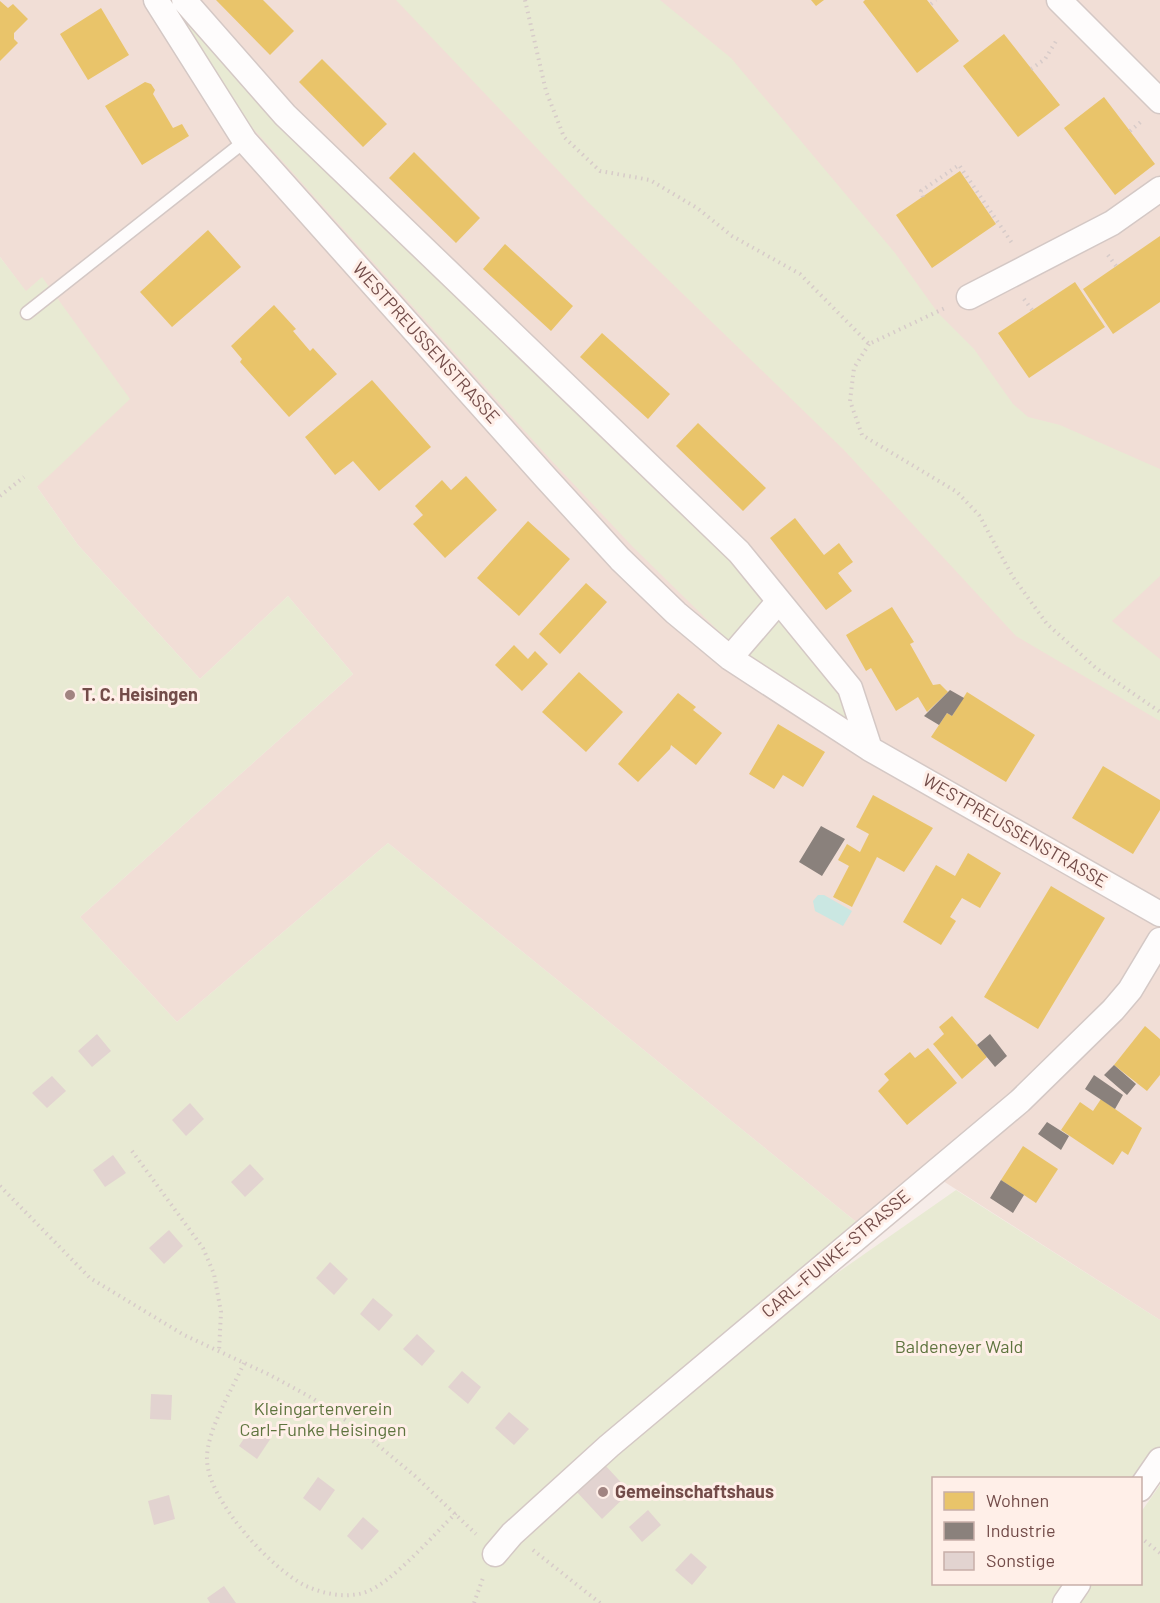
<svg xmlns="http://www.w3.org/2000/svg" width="1160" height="1603" font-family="Barlow,sans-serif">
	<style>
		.residential { fill: #f1ded6 }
		.green { fill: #e8ead3 }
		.water { fill: #cae7e2 }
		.homes { fill: #e9c46a }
		.industry { fill: #8a817c }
		.building { fill: #e2d3d0 }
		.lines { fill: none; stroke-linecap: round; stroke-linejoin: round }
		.service-casing { stroke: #d4c8c5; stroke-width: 15 }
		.minor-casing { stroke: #d4c8c5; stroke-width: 27 }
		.path { stroke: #d7cbc9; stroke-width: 4; stroke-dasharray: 1.5 4.5; stroke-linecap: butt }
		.service { stroke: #fefcfc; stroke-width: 12 }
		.minor { stroke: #fefcfc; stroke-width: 24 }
		.poi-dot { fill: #a18481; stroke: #ffefe8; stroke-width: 2 }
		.labels { text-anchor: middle; stroke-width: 6; stroke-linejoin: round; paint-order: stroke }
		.street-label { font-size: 18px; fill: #734c49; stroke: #ffefe8 }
		.poi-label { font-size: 18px; font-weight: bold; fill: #734c49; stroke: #ffefe8; text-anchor: start }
		.park-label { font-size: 18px; fill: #5e743e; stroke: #ffefe8 }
	</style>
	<rect width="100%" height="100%" fill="#f6ece8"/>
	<path class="residential" d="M0,0H1160V1320L929,1172L860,1225L388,843L177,1022L80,917L353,674L288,596L200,679L78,545L37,487L42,278L26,292L0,257Z"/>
	<path class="green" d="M162,0H179L725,549L823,669L840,694L854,725L740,652L633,547L550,459L249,124Z
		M396,0H660L731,58L895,253L938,313L974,349L1013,404L1028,417L1060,425L1160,469V576L1112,621L1160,659V721L1016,636L844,450L588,202Z
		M0,257L26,291L42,277L130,399L37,487L78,545L200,679L288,596L353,674L80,917L177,1022L388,843L860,1225L717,1357L956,1190L1160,1320V1454L1140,1478H934V1584H1074L1061,1603H0Z
		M1160,1485V1603H1074L1088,1584H1140L1141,1512Z"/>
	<path class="water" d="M818,895H824L852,911L843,926L815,911L813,901Z"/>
	<path class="homes" d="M216,0H263L294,31L270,55Z
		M811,0H824L816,6Z
		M865,0H927L959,41L917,73L863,2Z
		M0,1L8,8L13,4L28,19L14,33V39L18,43L0,61Z
		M101,8L129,55L88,80L60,34Z
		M1004,34L1060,105L1018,137L963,66Z
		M322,59L387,124L363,147L299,82Z
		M145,82L151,84L155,90L153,94L173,128L182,124L189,136L142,165L105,106Z
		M1104,97L1155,164L1115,195L1064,128Z
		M414,152L480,218L456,243L389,178Z
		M960,171L996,224L932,268L896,215Z
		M208,230L241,267L172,327L140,292Z
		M1160,236V302L1113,334L1083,289Z
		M505,244L573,306L551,331L483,269Z
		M1075,282L1105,327L1029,378L998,333Z
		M274,305L296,329L293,331L310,351L313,348L337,374L289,417L240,362L242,359L231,346Z
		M602,333L670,394L648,419L580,357Z
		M372,380L431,447L379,491L353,461L335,475L305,437Z
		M698,423L766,488L743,511L676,446Z
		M466,476L497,510L445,558L413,524L423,515L415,506L442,480L451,490Z
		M795,518L824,555L839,543L853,562L838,573L852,591L826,610L770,538Z
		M528,521L570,559L519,616L477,578Z
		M586,583L607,602L560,654L539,634Z
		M892,607L914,642L910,644L933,685L940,684L948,692L927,712L918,697L896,711L871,668L866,671L846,635Z
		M514,645L528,659L535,651L548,664L522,691L495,665Z
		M579,672L623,712L586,752L542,712Z
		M967,692L1035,735L1006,782L931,737L947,713L952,716Z
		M678,693L696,707L693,710L722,733L696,765L671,745L670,749L638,782L618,764Z
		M778,724L825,752L803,787L783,775L774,789L749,774Z
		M1103,766L1160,800V810L1133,854L1072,818Z
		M873,795L933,828L904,872L877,857L852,907L833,897L849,866L838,860L847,844L860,852L869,834L856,827Z
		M968,853L1001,873L980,908L962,898L950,917L956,921L941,945L903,922L936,865L955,876Z
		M1051,886L1105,918L1038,1029L984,997Z
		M952,1016L987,1057L962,1079L933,1044L944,1034L939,1027Z
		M1145,1026L1160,1039V1075L1147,1091L1114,1065Z
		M928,1048L957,1083L907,1125L878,1091L889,1080L884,1074L910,1052L915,1058Z
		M1101,1099L1142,1128L1128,1155L1122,1151L1113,1165L1061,1130L1080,1102L1093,1111Z
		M1023,1146L1058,1169L1036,1203L1001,1180Z"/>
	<path class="industry" d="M950,690L964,698L952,716L947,713L939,725L924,716Z
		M821,826L845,839L822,876L799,862Z
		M990,1034L1007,1056L995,1067L977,1045Z
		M1114,1065L1136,1084L1127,1095L1104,1075Z
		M1094,1075L1123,1095L1115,1109L1085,1089Z
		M1047,1122L1069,1136L1061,1150L1038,1134Z
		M1001,1180L1024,1195L1013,1213L990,1198Z"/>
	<path class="building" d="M97,1034L111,1051L92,1067L78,1051Z
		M52,1076L66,1091L47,1108L32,1093Z
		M190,1103L204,1119L186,1136L172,1120Z
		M113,1155L126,1173L105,1187L93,1170Z
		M250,1164L264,1179L245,1197L231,1182Z
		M169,1230L183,1246L164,1264L149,1248Z
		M330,1262L348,1279L334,1295L316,1278Z
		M373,1298L393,1315L379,1331L360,1314Z
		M417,1334L435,1351L422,1366L403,1349Z
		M462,1371L481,1387L468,1404L448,1387Z
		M151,1394L172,1395L171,1420L150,1419Z
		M509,1412L529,1429L514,1445L495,1428Z
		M253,1425L271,1438L257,1459L239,1446Z
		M604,1464L630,1492L602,1519L576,1491Z
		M318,1477L335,1490L320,1511L303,1498Z
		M169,1495L175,1519L154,1525L148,1501Z
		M648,1510L661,1525L642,1542L629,1527Z
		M363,1517L379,1531L362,1550L347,1536Z
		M691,1553L707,1567L692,1585L675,1570Z
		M224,1586L236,1603H210L207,1598Z"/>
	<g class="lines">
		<g class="service-casing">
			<path id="service" d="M27,313L245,141"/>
		</g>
		<g class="minor-casing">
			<path id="minor" d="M156,0L245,141L546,478L620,559L676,613L730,658L870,749L1160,914
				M184,0L285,115L739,552L850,688L870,749
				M1059,0L1160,101
				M969,297L1112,223L1160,189
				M730,658L779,601
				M1140,1489L1160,1460
				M495,1554L512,1534L609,1446L1020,1101L1113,1010L1130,990L1160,940
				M1065,1603L1078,1584"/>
		</g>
		<path class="path" d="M525,0L546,91L564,137L600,171L650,180L697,208L732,236L800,274L869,344L945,308
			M931,4L936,0
			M1031,69L1045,59L1058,38
			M1130,131L1143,120
			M923,197L921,191L959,165L1012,243
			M1108,255L1116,266
			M1024,299L1032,310
			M869,344L854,368L850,401L862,435L957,492L979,515L1013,577L1047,624L1096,668L1160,712
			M0,496L24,477
			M132,1151L203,1248L214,1274L221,1312L219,1351
			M0,1186L90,1278L184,1335L270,1375L312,1398L356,1427L415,1476L476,1534
			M244,1363C232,1390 206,1431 207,1460C208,1500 271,1569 306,1586C324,1594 344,1598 363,1593C390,1586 435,1533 456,1513
			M1140,1537L1160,1553
			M533,1550L600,1603
			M474,1603L483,1578"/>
		<use href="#service" class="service"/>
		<use href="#minor" class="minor"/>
	</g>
	<g class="poi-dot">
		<circle cx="70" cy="695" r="6"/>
		<circle cx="603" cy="1492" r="6"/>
	</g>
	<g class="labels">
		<g class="street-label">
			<text transform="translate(426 343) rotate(48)" y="6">WESTPREUSSENSTRASSE</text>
			<text transform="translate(1015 831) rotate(30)" y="6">WESTPREUSSENSTRASSE</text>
			<text transform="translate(836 1254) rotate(-40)" y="6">CARL-FUNKE-STRASSE</text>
		</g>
		<g class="poi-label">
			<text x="82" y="701">T. C. Heisingen</text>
			<text x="615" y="1498">Gemeinschaftshaus</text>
		</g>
		<g class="park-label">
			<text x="959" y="1353">Baldeneyer Wald</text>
			<text x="323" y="1415">Kleingartenverein<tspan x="323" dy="21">Carl-Funke Heisingen</tspan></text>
		</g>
	</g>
	<rect x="932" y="1477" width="210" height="108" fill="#ffefe8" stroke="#c7aea8" stroke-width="1.5"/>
	<rect x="944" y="1492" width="30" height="18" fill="#e9c46a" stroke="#c7aea8" stroke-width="1.5"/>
	<text x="986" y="1507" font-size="18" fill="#734c49">Wohnen</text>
	<rect x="944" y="1522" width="30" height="18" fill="#8a817c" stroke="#c7aea8" stroke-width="1.5"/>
	<text x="986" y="1537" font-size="18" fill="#734c49">Industrie</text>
	<rect x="944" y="1552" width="30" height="18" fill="#e2d3d0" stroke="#c7aea8" stroke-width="1.5"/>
	<text x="986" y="1567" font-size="18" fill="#734c49">Sonstige</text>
</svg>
